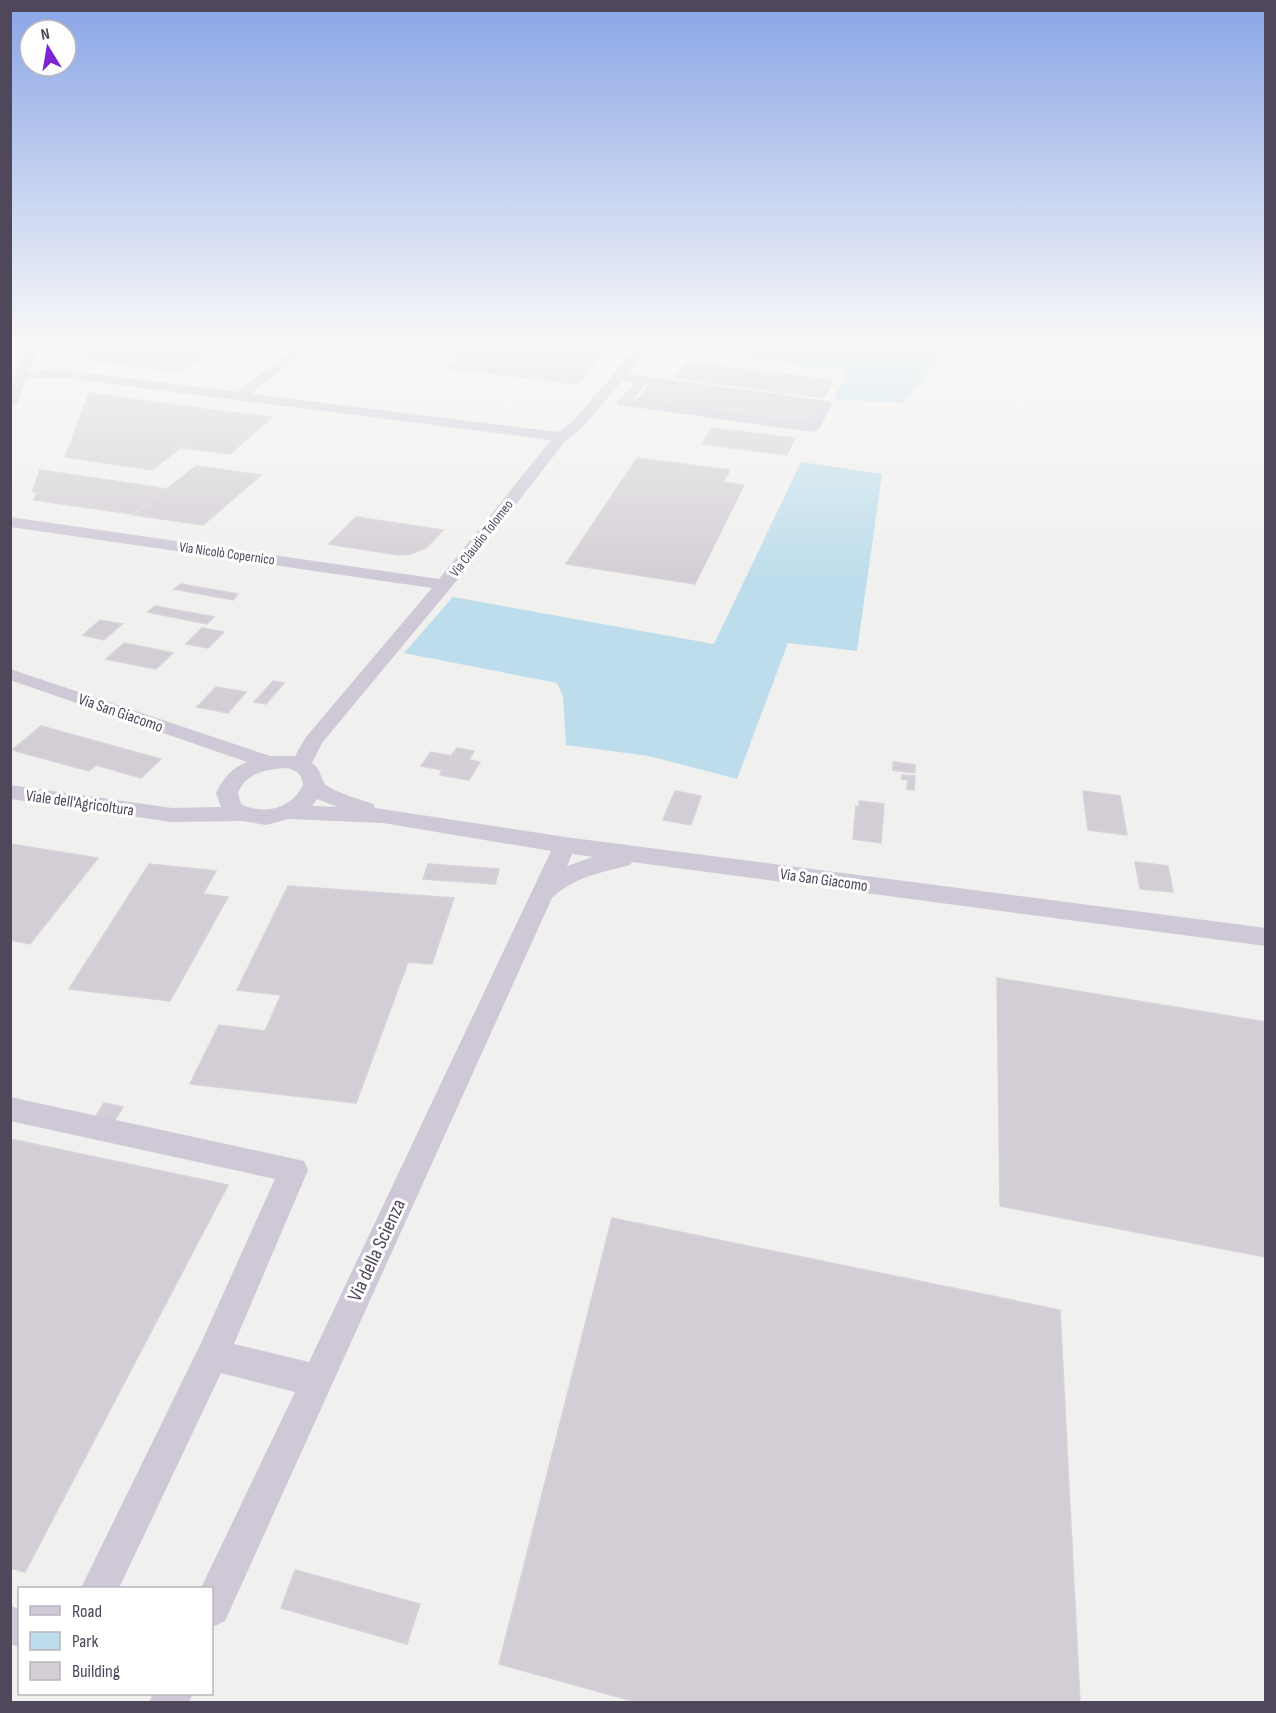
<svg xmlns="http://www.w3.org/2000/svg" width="1276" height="1713" font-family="'Sofia Sans Condensed',sans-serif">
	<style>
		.green { fill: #beddec }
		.building { fill: #d3ced5; stroke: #d7d2d9; stroke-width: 1.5 }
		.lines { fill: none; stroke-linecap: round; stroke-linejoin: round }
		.minor { fill: #cec8d7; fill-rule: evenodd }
		.labels { text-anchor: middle; stroke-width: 6; stroke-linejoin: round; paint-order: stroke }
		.far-street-label { font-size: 14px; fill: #4f475a; stroke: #fff }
		.street-label { font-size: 16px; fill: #4f475a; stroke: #fff }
		.near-street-label { font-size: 20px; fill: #4f475a; stroke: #fff }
	</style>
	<rect width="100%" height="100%" fill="#f0f0ee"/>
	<path class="green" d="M668,339H956L903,403L834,399L847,371L660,348Z
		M801,462L882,474L857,651L788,643L737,779L649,756L566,745L563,697L557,683L404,653L453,597L714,644Z"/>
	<path class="building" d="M93,339H137L217,349L182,372L87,360L92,357H88Z
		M476,339H530L607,348L578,384L445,368Z
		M1033,339H1081L1082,347L1033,343Z
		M687,362L833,380L824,398L675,378Z
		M652,382L821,405L811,425L637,401Z
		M89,393L227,412L152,470L65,457Z
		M229,412L272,417L230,454L183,448Z
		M712,428L795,438L787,455L702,444Z
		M637,458L730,470L723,482L744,485L695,584L566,564Z
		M196,466L261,475L203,525L134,515Z
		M40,470L135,484L166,489L132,514L34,500L37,492H32Z
		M356,517L443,530L426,548L411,554L398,555L329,544Z
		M181,584L238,594L233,600L174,589Z
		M155,606L214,617L207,624L148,612Z
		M100,620L122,624L104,640L83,635Z
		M202,628L224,632L208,648L186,644Z
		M124,643L173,653L156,669L106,659Z
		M273,681L284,683L266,704L254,702Z
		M216,687L246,692L228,713L197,707Z
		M41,726L161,759L141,778L96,765L89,771L12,750Z
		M457,748L474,751L469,760L480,762L469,780L440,775L442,770L421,766L431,752L451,756Z
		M893,762L915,765V773L893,770Z
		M902,775L915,776L914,790L907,789L908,780L902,779Z
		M675,791L701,796L691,825L663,820Z
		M1083,791L1120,796L1127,835L1088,830Z
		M859,801L884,804L881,843L853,839L856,806L859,807Z
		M10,844L98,858L30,944L10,940Z
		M1135,862L1168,866L1173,892L1140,889Z
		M149,864L216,871L203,894L228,897L170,1001L69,989Z
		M428,864L499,869L495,884L423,879Z
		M288,886L454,898L432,964L408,962L356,1103L190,1084L219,1025L265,1031L281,995L237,990Z
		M997,978L1266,1022V1257L1000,1206Z
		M104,1103L123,1107L115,1120L96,1116Z
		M10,1139L228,1185L25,1572L10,1568Z
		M612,1218L1060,1310L1080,1702H636L499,1664Z
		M295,1570L420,1604L407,1644L281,1608Z"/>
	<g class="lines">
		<path class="minor" d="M29,339H41L29,372L56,369L237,392L306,339H320L251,394L558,432L572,422L644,339H657L627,374L830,401L832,404L820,428L813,432L619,405L617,402L634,383L622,381L582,428L566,440L458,579L322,743L312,763C320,769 320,775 324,783C330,791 362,800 373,804L375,808L565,837L1266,928V946L632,862L630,865C600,873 576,876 552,898L225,1621L212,1627V1588H201L295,1392L221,1373L119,1588H81L201,1343L275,1179L10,1121V1097L304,1161L308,1170L234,1344L309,1362L551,851L383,823L289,819L266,825L243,821L172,822L10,799V785L172,808L221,807L216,793C223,778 232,768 247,762L10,680V669L270,756H295L306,737L432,588L10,527V517L439,579L551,440L56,377L26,379L17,405L10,409V387ZM646,384L817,407L809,423L633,399ZM286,768C297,770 302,774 303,785C292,808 264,816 241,804L238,793C246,773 266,769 286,768ZM317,799L338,807L312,806ZM572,854L593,857L567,866Z
			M10,1606L20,1609V1647L10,1644Z
			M153,1694H193L189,1702H149Z"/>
	</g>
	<linearGradient id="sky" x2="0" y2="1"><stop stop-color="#89a5e7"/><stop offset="0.59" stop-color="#f8f8f7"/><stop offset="1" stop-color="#f8f8f7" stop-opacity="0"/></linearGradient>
	<rect width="1276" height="579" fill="url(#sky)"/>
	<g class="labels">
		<g class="far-street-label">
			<text transform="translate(481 538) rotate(-52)" y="5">Via Claudio Tolomeo</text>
			<text transform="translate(227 553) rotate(8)" y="5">Via Nicolò Copernico</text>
		</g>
		<g class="street-label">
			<text transform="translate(121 712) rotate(19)" y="6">Via San Giacomo</text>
			<text transform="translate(80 802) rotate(8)" y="6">Viale dell'Agricoltura</text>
			<text transform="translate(824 879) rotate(8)" y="6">Via San Giacomo</text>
		</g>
		<g class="near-street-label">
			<text transform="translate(376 1250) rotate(-65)" y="7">Via della Scienza</text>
		</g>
	</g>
	<rect width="1276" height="1713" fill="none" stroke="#4f475a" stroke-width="24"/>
	<rect x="18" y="1587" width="195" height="108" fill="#ffffff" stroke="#b9b5bd" stroke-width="1.5"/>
	<rect x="30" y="1606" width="30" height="9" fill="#cec8d7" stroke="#b9b5bd" stroke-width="1.5"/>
	<text x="72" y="1617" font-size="18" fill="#4f475a">Road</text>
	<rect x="30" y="1632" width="30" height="18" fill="#beddec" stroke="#b9b5bd" stroke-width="1.5"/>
	<text x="72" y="1647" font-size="18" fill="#4f475a">Park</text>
	<rect x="30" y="1662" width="30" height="18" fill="#d3ced5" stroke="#b9b5bd" stroke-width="1.5"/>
	<text x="72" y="1677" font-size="18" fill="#4f475a">Building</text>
	<g transform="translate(48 48) rotate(349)"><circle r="28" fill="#ffffff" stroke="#b9b5bd" stroke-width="1.5"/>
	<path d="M0-4.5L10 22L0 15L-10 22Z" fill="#7d24d5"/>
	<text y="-9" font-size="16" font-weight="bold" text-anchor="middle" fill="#4f475a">N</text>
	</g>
</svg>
